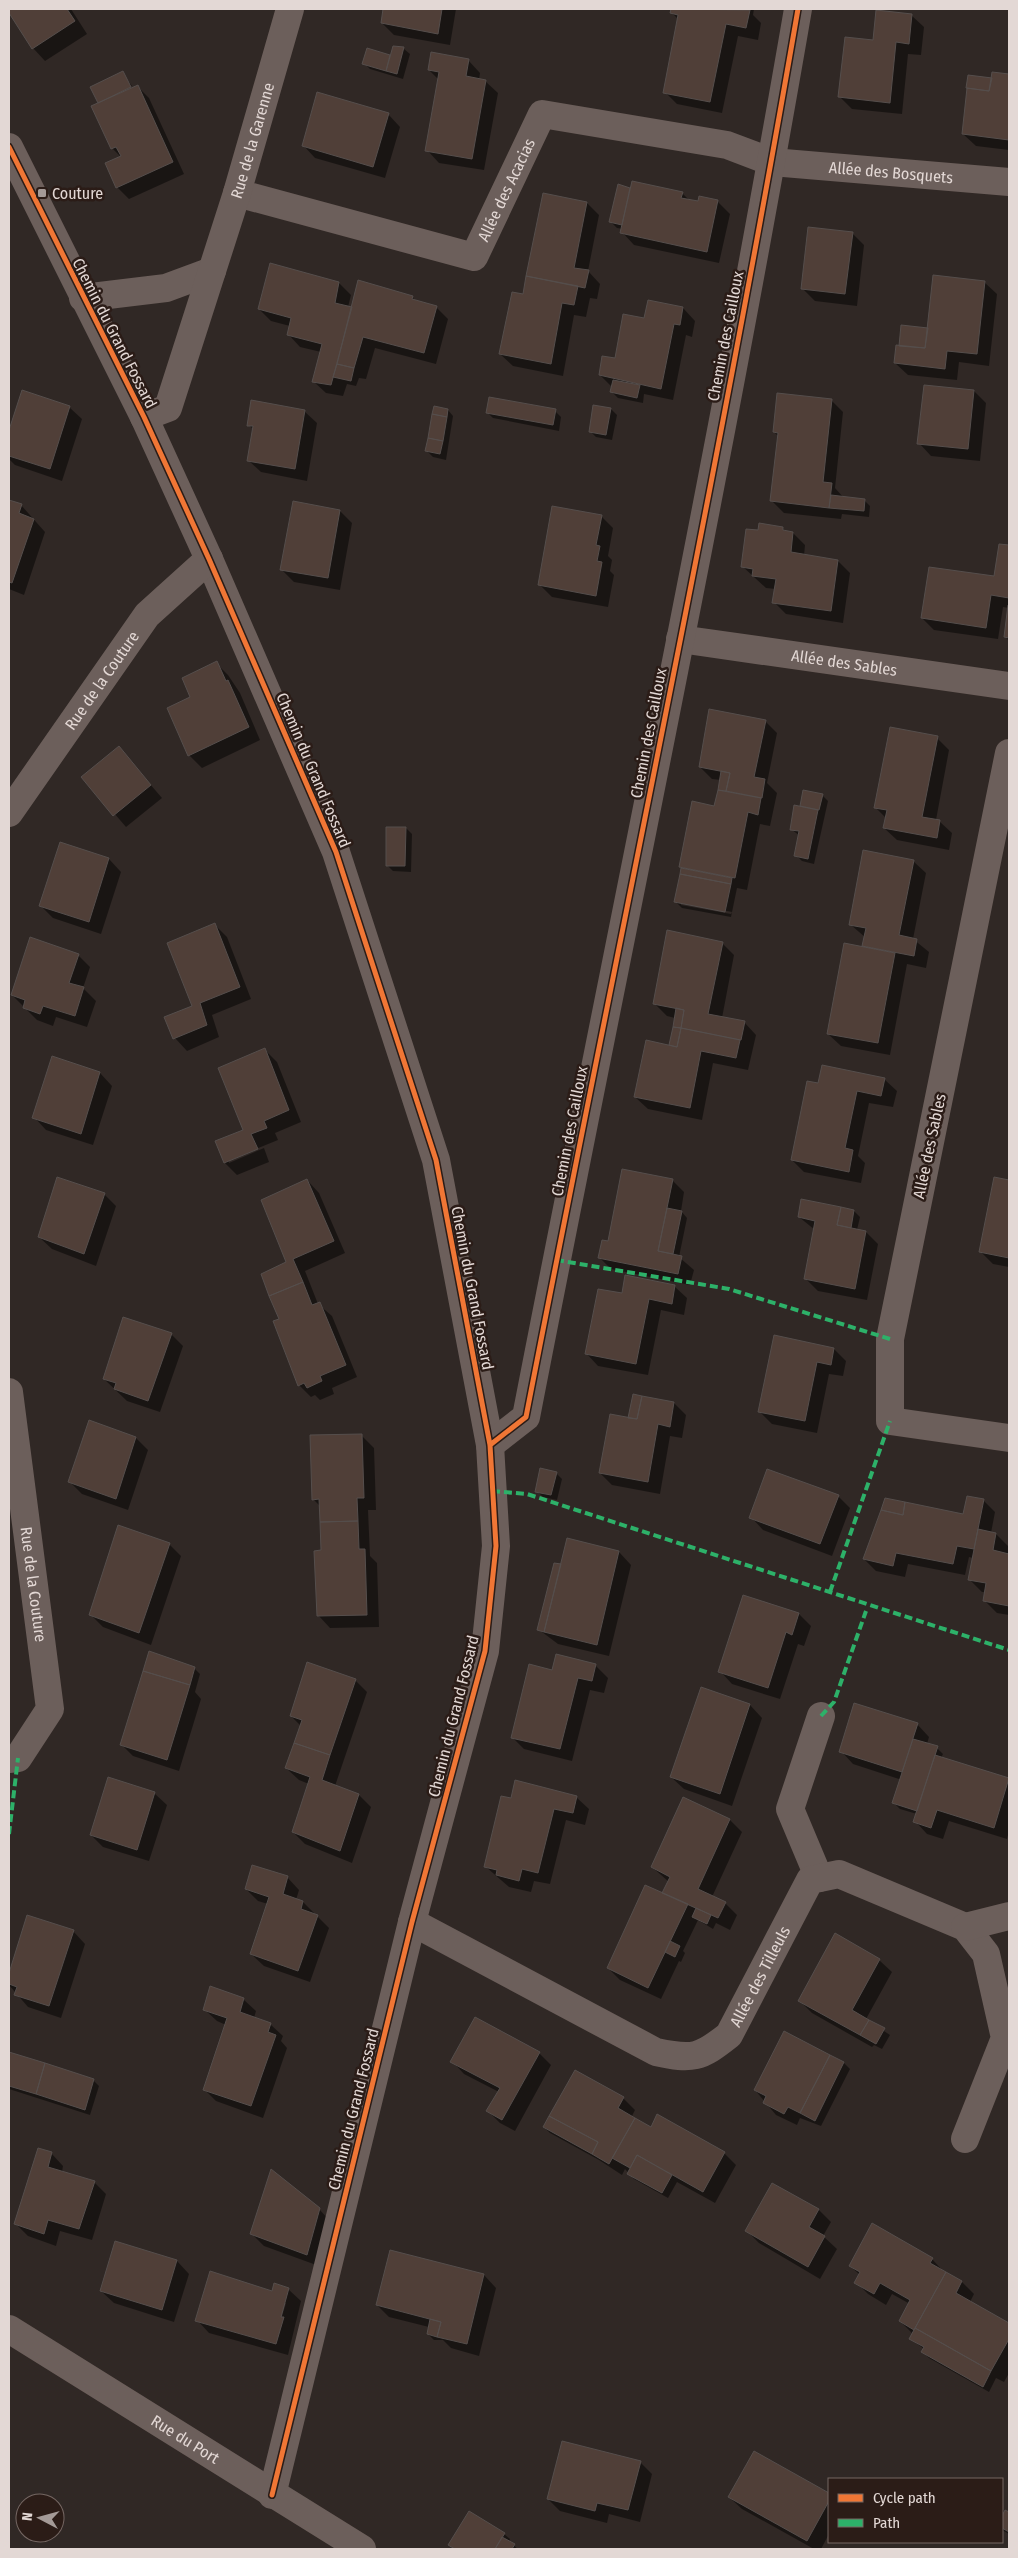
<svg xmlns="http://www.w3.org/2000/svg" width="1018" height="2558" font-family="'Fira Sans Condensed',sans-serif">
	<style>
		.shadow { fill: #0007; fill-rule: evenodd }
		.building { fill: #503f38; stroke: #554e4c }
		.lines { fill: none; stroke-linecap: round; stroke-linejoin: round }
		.minor { stroke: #6c5f5b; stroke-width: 28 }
		.quiet { stroke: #2db169; stroke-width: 4; stroke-dasharray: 8 4; stroke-linecap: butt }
		.cycleway-casing { stroke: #2b1c17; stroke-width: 8 }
		.cycleway { stroke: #f07635; stroke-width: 5 }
		.poi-dot { fill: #a49a97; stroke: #2b1c17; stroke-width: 2 }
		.labels { text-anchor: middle; stroke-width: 5; stroke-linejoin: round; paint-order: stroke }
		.street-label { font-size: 16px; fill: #e3d8d5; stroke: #2b1c17 }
		.poi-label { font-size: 16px; fill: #e3d8d5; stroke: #2b1c17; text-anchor: start }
	</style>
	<rect width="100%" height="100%" fill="#302825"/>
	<path class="shadow" d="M9,9H71L87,34L45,61L33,48Z
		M385,9H456L450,45L394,35L382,23Z
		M672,9H754L753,15L761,23L758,40L738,36L722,113L677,104L665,92L679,20L671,12Z
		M911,15L924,27L921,55L908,54L902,114L852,109L840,97L874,41Z
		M394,47L404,49L410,54L403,79L370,69L364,63L367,50L391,57Z
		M468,60L480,73L479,80L485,81L498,93L484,170L439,163L427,150L439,80L429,70Z
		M122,73L132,86L99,101Z
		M993,73L1009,75V150L976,146L963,134L992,79Z
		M137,86L149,98L184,174L129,199L117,187L121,157L112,148Z
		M388,114L400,127L385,178L315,158L303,145Z
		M629,189L682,193L690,201L718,202L730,214L719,263L634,245L622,232L623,229L617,228L611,222Z
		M587,203L599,215L588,271L600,284L597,299L590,298L586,317L574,315L563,376L513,366L500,354L524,296Z
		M852,233L864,245L857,306L815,301L803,289Z
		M984,282L997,294L989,366L959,362L957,380L908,375L895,363L927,329Z
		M339,283L351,295L348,307L412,297L417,302L436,307L448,319L436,364L375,348L366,379L359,378L356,386L347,384L343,396L326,393L313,381L321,352L300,347L288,334L290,326L271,321L259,309Z
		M649,301L683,308L695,321L692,337L686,335L673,400L644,394L643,403L618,398L612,392L613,388L600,375L616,360L645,320Z
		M974,391L986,403L980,461L931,456L919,443Z
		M23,392L69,407L82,419L62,481L15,465L9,459V434Z
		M831,400L843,412L835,488L844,498L864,500L870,506L869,517L842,514L841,519L784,513L772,501L778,436L774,432Z
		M594,406L611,409L617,415L612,440L596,437L590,431Z
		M448,410L453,416L446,460L433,457L427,451Z
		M304,411L317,423L307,481L261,472L248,460L254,430L249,425Z
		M555,411L561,417L559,431L493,418L488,413Z
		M9,501L21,505L45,532L24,595L9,589Z
		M340,511L352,523L340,590L294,582L281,569Z
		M601,516L613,528L608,556L612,560L610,571L614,575L608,607L552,597L540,585Z
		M783,528L786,532L793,533L805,545L804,556L838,561L850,573L843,623L786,614L774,602L776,589L766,588L742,566L759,532Z
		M1000,545L1009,547V641L1005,636L1009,608L1003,607L998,639L934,630L922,618L995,578Z
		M216,663L228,675L240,693L260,740L202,768L189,755L169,709L191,698Z
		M765,721L777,733L767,783L777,793L770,826L760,824L747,890L737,888L731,917L682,908L676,902L682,869L680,867L715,807L721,780L712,779L700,767ZM681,902L732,912L731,914L681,905Z
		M937,738L949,750L936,820L939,821L952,833L949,850L897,840L884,828L886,818L876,808Z
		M119,748L162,798L126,827L83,777Z
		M804,791L822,795L828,801L814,864L802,861L796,855L800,836L791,829L801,807Z
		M406,828L412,834L411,872L393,871L387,865Z
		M61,844L109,859L121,872L101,934L53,918L40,905Z
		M913,861L926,873L913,939L929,952L926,968L907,964L890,1055L841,1046L828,1034L866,938L851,925Z
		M214,924L227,937L251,999L212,1015L219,1037L187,1051L175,1038L193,1007Z
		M722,943L734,955L722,1018L744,1022L756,1035L748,1070L713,1063L702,1120L648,1109L635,1097L670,1046L675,1018L667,1016L655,1004Z
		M78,955L90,967L83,988L96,1001L87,1027L56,1017L53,1026L37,1020L12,995Z
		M265,1050L277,1062L301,1122L275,1133L278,1140L229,1160V1163L264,1148L269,1162L237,1175L225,1163L216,1142L244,1130Z
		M53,1058L100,1073L112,1086L93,1145L46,1130L34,1117Z
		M884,1079L897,1091L893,1107L869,1103L858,1156L865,1163L861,1183L804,1172L792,1160L819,1085Z
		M995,1178L1009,1181V1267L993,1264L981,1252Z
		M307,1180L319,1193L345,1253L305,1271L318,1304L332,1316L357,1377L332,1388L334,1394L320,1400L315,1395L311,1397L299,1385L281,1320L288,1263Z
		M672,1180L684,1192L681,1211L687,1218L679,1257L694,1270L690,1285L611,1269L599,1257L609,1242Z
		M104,1194L116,1206L96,1266L52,1249L39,1237Z
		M854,1211L860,1217L857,1230L866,1232L878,1244L867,1300L818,1291L805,1278L815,1230L799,1217Z
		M674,1286L687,1298L684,1315L661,1310L648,1375L598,1366L586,1353L623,1294Z
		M171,1334L183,1346L160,1412L127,1401L104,1379Z
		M775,1337L834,1349L846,1361L843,1376L829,1374L817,1433L772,1424L760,1412Z
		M674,1403L686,1415L682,1438L670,1436L660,1494L612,1485L600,1473Z
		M90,1422L136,1438L148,1450L128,1510L82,1494L70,1482Z
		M361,1435L374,1448L376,1510H368L370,1556L377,1563L379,1627L330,1628L318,1615L322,1552L321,1507L313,1499Z
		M556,1473L562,1479L557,1500L543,1497L537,1491Z
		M838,1496L850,1508L832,1556L763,1530L751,1517Z
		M983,1500L995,1512L991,1533L996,1534L1008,1546L1009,1615L997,1613L985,1601L986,1592H982L969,1579L973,1558L969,1557L965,1575L908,1564L905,1577L876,1571L864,1559L964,1515Z
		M568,1540L619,1552L631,1565L609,1656L558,1644L538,1629L561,1566Z
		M169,1544L181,1556L151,1645L103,1627L91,1615Z
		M799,1614L811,1626L804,1646L798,1644L780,1699L732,1684L720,1671Z
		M595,1665L608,1678L604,1693L590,1690L572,1761L524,1749L512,1737L553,1672Z
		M194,1668L200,1674L195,1692L201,1699L179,1771L133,1756L121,1744Z
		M355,1680L367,1692L335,1786L359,1795L371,1807L352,1863L305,1844L293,1832L309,1784L299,1780L286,1768L301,1726L291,1716Z
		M702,1689L750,1705L762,1718L732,1806L684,1789L671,1777Z
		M917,1724L929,1737L927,1744L937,1748L943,1754L941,1758L1009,1780V1831L1007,1839L949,1821L943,1839L927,1834L915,1821L917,1814L900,1809L894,1803L902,1780L853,1764L841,1751Z
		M154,1793L167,1805L149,1861L103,1847L91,1835Z
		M576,1797L589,1809L585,1825L566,1820L550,1884L534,1881L531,1892L509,1887L486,1867L511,1800Z
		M684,1799L730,1820L742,1832L712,1897L725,1903L737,1915L730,1930L716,1923L713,1929L698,1920L683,1951L685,1953L681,1962L679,1961L661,1999L620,1980L608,1968L663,1894L669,1882L652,1867Z
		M287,1877L299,1890L296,1900L303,1902L329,1928L310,1982L264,1966L251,1954L268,1904L258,1901L246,1889Z
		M28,1917L73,1931L85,1944L61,2018L28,2007L9,1985V1977Z
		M879,1960L892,1972L866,2019L890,2035L882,2049L874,2045L872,2047L812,2013L800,2001Z
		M243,1999L256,2011L254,2018L270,2024L283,2036L281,2041L287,2048L263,2118L216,2101L204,2089L226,2025L217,2021L204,2009Z
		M784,2033L844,2063L850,2069L821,2126L800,2118L797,2125L776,2115L755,2090Z
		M539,2053L551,2065L515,2131L500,2123L488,2111L499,2092L464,2074L452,2061Z
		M9,2054L93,2080L99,2086L90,2115L9,2089Z
		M623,2098L635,2110L631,2118L651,2128L724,2153L736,2165L715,2203L677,2182L668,2198L634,2179L625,2169L622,2175L599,2160L550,2133L544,2127Z
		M51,2153L63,2166L62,2172L94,2182L106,2194L92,2240L60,2231L56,2246L28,2236L16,2224Z
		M772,2184L819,2210L831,2222L823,2236L837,2249L820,2279L759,2243L747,2231Z
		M319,2209L331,2222L319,2266L264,2246L252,2234Z
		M116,2242L177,2261L189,2274L174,2322L114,2303L101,2291Z
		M932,2259L944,2272L962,2282L974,2294L970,2302L1009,2324V2373L1004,2382L996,2378L989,2392L929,2358L923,2352L924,2349L911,2339L913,2334L900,2321L910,2304L892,2294L886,2305L868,2294L856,2282L860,2275L850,2266Z
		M484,2275L496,2288L479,2356L451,2348L443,2340H434L428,2334L429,2327L389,2317L377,2305Z
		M288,2289L301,2301L288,2355L209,2333L197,2320ZM283,2303H286L280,2323L278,2322Z
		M754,2453L829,2494V2534L821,2549H814L742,2509L729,2497Z
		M640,2462L652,2474L640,2522L609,2514L607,2523L560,2511L548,2499Z
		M1002,2509L1009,2513V2534L1002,2530Z
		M504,2534L510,2539L509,2542L518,2549H454L450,2545Z"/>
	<path class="building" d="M9,9H67L75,21L32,49L9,13Z
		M383,9H442L438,34L381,23Z
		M671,9L750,10L746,28L726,24L710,102L663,93L678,15L670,13Z
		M876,10L912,14L909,44L896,42L890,103L838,97L845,37L873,40Z
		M393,46L404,47L397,74L386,71Z
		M367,48L390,55L386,71L362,64Z
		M431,52L469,59L466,76L486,80L472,159L425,151L439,72L428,70Z
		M123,71L131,87L98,103L90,87Z
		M992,72L1009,74V140L962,134L967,88L989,91Z
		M968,75L992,78L989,91L966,88Z
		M138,85L173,162L116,188L105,163L121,156L116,147L111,149L91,106Z
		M317,92L389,113L373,167L302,146Z
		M632,181L683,192L681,198L698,201L699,196L718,200L707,252L620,233Z
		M618,184L630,188L622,225L609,222Z
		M543,193L587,202L574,268L589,270L585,288L526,276Z
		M808,227L853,232L845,294L801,289Z
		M270,263L339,282L335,303L352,307L331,385L312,382L322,344L287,335L291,318L258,309Z
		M933,275L985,281L977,354L947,351L945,369L894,363L896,345L925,348Z
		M526,276L578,286L574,305L562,303L551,364L499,354L512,292L523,294Z
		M358,280L413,296L412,299L437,306L424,353L363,337L354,368L337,364Z
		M648,300L683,307L680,325L674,324L661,389L599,375L602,356L615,358L623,314L644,318Z
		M901,325L928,328L925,348L899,346Z
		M337,364L354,368L351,381L333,377Z
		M613,380L640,385L637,398L610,392Z
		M924,385L974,390L968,449L917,444Z
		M22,390L70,406L50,469L9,456V430Z
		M777,393L832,399L823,482L832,483L829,508L770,501L778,433L773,432Z
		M489,397L556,409L553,425L486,413Z
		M251,400L305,410L295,469L247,461L253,426H247Z
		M593,405L611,408L606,435L589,432Z
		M434,406L448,409L447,417L432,414Z
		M432,414L447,417L443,441L428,438Z
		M428,438L443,441L440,454L425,451Z
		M831,495L865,499L864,511L829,508Z
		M9,500L22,504L19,513L34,519L12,583L9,582Z
		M293,501L340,510L328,578L280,570Z
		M552,506L602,515L596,545L600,546L597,561L602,562L596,596L538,585Z
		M759,523L783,527V530L793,532L791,552L838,560L831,611L772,603L776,579L752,576L753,569L741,567L746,529L758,530Z
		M999,544L1009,545V598L991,595L986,628L921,618L929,567L994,576Z
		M1008,605L1009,606V638L1004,637Z
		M217,661L226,681L228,680L249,727L188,756L167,708L190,697L182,678Z
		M709,709L766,720L754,777L765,779L762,798L726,791L730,773L699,767Z
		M890,727L938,736L922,817L940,820L937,838L883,828L887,810L874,808Z
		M119,746L151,785L113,816L81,777Z
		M721,771L730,773L726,791L718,790Z
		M718,790L761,798L758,815L748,812L735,878L679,867L692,801L714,806Z
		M803,790L823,794L819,810L800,806Z
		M794,805L818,810L808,859L794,856L799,831L790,830Z
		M386,827H406L405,866H386Z
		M60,842L109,858L89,922L39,906Z
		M863,850L914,860L899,935L917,939L914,956L862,946L866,928L849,925Z
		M681,868L732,878L731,884L680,874Z
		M680,874L731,884L725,912L674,902Z
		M215,923L240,987L200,1003L207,1025L173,1039L164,1017L192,1006L167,943Z
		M667,930L723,942L708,1014L745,1021L741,1040L681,1028L684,1010L653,1004Z
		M30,937L79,954L69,983L84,987L75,1016L43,1006L40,1014L23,1008L25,1000L11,995Z
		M844,943L895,953L878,1043L827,1034Z
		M676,1008L684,1010L681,1028L673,1027Z
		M673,1027L681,1028L677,1047L669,1045Z
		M681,1028L740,1040L736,1058L701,1051L690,1108L634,1097L646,1040L677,1047Z
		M265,1048L289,1110L264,1121L267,1128L251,1134L258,1149L224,1163L215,1141L243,1130L218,1068Z
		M52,1056L100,1072L81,1134L32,1118Z
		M822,1065L885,1078L881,1096L857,1091L845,1148L853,1150L849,1172L791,1160L807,1081L818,1083Z
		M622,1169L673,1179L658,1251L682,1256L678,1274L598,1258L602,1240L608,1241Z
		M57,1177L105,1193L84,1254L38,1237Z
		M994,1177L1009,1180V1258L979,1252Z
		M307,1179L334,1241L293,1259L303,1282L269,1296L261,1274L286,1262L261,1200Z
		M801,1199L841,1207L837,1225L866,1231L855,1289L804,1279L815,1221L798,1217Z
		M841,1207L854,1210L851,1228L837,1225Z
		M667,1208L682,1211L673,1254L658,1251Z
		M625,1275L675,1285L672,1304L649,1299L636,1364L585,1354L598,1289L622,1293Z
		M303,1282L312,1305L320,1302L346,1365L320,1376L322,1381L307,1388L304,1383L298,1386L273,1321L279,1319L269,1296Z
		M123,1317L172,1333L148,1401L114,1389L116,1383L103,1379Z
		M774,1335L834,1348L831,1365L817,1362L805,1421L758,1412Z
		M633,1394L642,1396L637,1419L628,1418Z
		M642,1396L674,1402L670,1427L658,1424L648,1482L599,1473L610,1414L637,1419Z
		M89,1420L136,1437L116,1499L68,1482Z
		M362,1434L364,1498H357L358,1521L320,1522L319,1499L312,1500L310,1435Z
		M540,1468L557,1472L551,1495L535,1492Z
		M767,1469L839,1495L820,1544L749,1518Z
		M967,1496L984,1499L974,1549L957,1546L953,1564L896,1553L893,1566L863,1559L881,1510L903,1515L905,1502L963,1514Z
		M885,1498L905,1502L903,1515L881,1510Z
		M358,1521L359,1549H365L367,1615L317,1616L314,1551L321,1550L320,1522Z
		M118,1525L170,1543L139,1633L89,1615Z
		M978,1529L996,1533L993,1550L1009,1554V1606L983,1601L986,1583L968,1580Z
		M567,1538L619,1551L597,1645L544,1632Z
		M554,1563L561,1564L544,1632L537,1630Z
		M743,1595L799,1613L792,1635L786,1632L768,1688L718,1672Z
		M149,1651L195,1667L190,1685L143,1671Z
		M556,1654L596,1664L592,1681L578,1678L560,1749L511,1738L529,1664L552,1670Z
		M307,1662L356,1679L330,1755L294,1743L302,1720L290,1716Z
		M143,1671L190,1685L167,1760L120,1745Z
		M701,1687L750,1704L720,1794L670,1777Z
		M854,1703L918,1723L902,1772L839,1752Z
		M913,1739L938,1746L917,1811L892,1803Z
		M294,1743L330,1755L322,1780L359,1794L340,1851L292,1832L310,1777L285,1768Z
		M935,1755L1009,1778L994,1828L937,1810L931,1828L913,1822Z
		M108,1777L155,1792L137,1850L90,1835Z
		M515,1780L577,1796L573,1813L554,1809L538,1873L522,1869L519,1881L496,1875L497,1870L484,1867L501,1796L511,1798Z
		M683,1797L730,1819L698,1889L726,1902L718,1918L662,1893L670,1877L651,1867Z
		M252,1865L288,1876L283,1894L303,1901L301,1909L318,1915L298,1971L250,1954L269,1897L245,1889Z
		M645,1885L688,1904L648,1988L607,1968Z
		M696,1908L711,1915L707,1924L692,1917Z
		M27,1915L74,1930L49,2006L14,1995L17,1987L9,1984V1973Z
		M835,1933L880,1959L852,2010L869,2020L860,2035L798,2001Z
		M670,1941L680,1946L675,1957L665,1952Z
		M210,1986L244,1998L240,2012L271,2023L268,2032L276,2035L251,2106L203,2090L227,2018L203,2010Z
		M475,2017L540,2052L502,2120L486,2111L500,2088L450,2062Z
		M869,2020L885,2028L876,2044L860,2035Z
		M784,2031L830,2055L800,2113L788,2107L784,2114L763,2103L766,2096L754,2090Z
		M9,2052L45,2063L36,2094L9,2086Z
		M830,2055L844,2062L815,2121L800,2113Z
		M45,2063L94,2079L85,2110L36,2094Z
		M575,2070L624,2097L618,2108L635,2118L609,2164L592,2154L598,2142L549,2116Z
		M657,2114L725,2152L703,2192L637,2155L630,2168L612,2158L635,2118L651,2127Z
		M549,2116L598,2142L592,2154L543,2127Z
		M38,2148L52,2152L48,2167L95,2181L79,2229L48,2220L44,2234L14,2224Z
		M637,2155L672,2175L662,2193L627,2174Z
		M271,2169L320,2208L307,2255L250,2234Z
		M772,2183L819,2209L809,2227L825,2236L808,2267L745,2231Z
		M872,2223L933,2258L930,2263L946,2272L914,2330L899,2321L910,2300L880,2283L874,2294L854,2283L860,2272L849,2266Z
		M115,2241L177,2260L162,2310L100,2291Z
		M390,2250L484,2274L467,2344L437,2337L441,2322L376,2305Z
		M210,2271L272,2291L274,2283L289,2288L281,2317H284L276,2344L195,2321Z
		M946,2272L962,2281L956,2293L1009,2323V2339L991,2371L915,2328Z
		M430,2319L441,2322L437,2337L427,2334Z
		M915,2328L991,2371L983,2387L921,2352L924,2347L909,2339Z
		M562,2441L641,2461L628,2510L597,2503L595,2511L547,2499Z
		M754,2451L829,2493V2501L807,2541L728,2497Z
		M1005,2510L1009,2512V2532L1002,2528V2516Z
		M469,2511L505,2533L495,2549H455L448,2545Z
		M502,2537L515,2544L512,2549H495Z"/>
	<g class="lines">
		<g class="minor">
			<path d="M9,147L144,417L209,559L336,852L436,1160L490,1445L496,1546L485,1651L412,1922L272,2495"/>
			<path id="s1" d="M237,193L474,257L542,114L727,145L772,162L1009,182"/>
			<path d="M83,298L166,288L212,271"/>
			<path id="s2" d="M144,417L168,408L237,193L290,9"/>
			<path id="s3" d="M680,639L1009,686"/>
			<path d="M1009,753L890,1339V1421L1009,1438"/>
			<path id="s4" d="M9,813L147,615L209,559"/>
			<path id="s5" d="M9,1392L50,1709L18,1758L9,1759"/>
			<path d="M490,1445L526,1417C617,948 717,480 798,9"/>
			<path d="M819,1878L790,1809L821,1716"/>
			<path id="s6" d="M412,1922L656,2052C693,2060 700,2058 729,2035L810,1880L839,1874L965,1927L986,1954L1005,2038L965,2139"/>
			<path d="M965,1927L1009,1916"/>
			<path id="s7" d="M9,2329L362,2549"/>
		</g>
		<path class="quiet" d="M556,1260L729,1289L890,1339
			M492,1491L527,1494L1009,1650
			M830,1592L890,1421
			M821,1716L834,1702L866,1611
			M9,1834L18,1758"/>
		<g class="cycleway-casing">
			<path id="cycleway" d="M9,147L144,417L209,559L336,852L436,1160L490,1445L496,1546L485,1651L412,1922L272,2495
				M490,1445L526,1417C617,948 717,480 798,9"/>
		</g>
		<use href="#cycleway" class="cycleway"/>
	</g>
	<rect class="poi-dot" x="37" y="188" width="10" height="10" rx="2.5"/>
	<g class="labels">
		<g class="street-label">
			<text dy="6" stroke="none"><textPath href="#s2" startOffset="306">Rue de la Garenne</textPath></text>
			<text dy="6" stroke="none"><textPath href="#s1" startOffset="759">Allée des Bosquets</textPath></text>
			<text dy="6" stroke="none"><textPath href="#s1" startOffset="320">Allée des Acacias</textPath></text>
			<text transform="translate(115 333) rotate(63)" y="6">Chemin du Grand Fossard</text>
			<text transform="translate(725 336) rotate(-79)" y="6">Chemin des Cailloux</text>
			<text dy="6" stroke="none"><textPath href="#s3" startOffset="166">Allée des Sables</textPath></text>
			<text dy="6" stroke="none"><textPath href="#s4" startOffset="162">Rue de la Couture</textPath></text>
			<text transform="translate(648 733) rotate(-79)" y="6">Chemin des Cailloux</text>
			<text transform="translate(314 770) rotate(67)" y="6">Chemin du Grand Fossard</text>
			<text transform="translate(569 1131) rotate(-79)" y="6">Chemin des Cailloux</text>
			<text transform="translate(929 1146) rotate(-78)" y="6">Allée des Sables</text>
			<text transform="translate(473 1288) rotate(79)" y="6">Chemin du Grand Fossard</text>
			<text dy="6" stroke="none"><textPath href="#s5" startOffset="194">Rue de la Couture</textPath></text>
			<text transform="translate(453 1716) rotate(-76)" y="6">Chemin du Grand Fossard</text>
			<text dy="6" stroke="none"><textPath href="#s6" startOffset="422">Allée des Tilleuls</textPath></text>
			<text transform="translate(353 2109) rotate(-76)" y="6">Chemin du Grand Fossard</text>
			<text dy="6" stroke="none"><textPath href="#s7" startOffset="208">Rue du Port</textPath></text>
		</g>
		<g class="poi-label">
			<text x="52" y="199">Couture</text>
		</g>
	</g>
	<rect width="1018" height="2558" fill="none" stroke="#e3d8d5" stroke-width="20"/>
	<rect x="828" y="2478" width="175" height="65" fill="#2b1c17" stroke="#756763"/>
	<rect x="838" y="2494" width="25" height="8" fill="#f07635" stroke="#756763"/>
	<text x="873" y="2503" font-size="15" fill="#e3d8d5">Cycle path</text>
	<rect x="838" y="2519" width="25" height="8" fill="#2db169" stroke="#756763"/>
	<text x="873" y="2528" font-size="15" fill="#e3d8d5">Path</text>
	<g transform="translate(40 2518) rotate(276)"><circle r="24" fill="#2b1c17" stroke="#756763"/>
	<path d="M0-4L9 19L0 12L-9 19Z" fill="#a49a97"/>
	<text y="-8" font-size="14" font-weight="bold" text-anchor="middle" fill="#e3d8d5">N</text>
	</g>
</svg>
